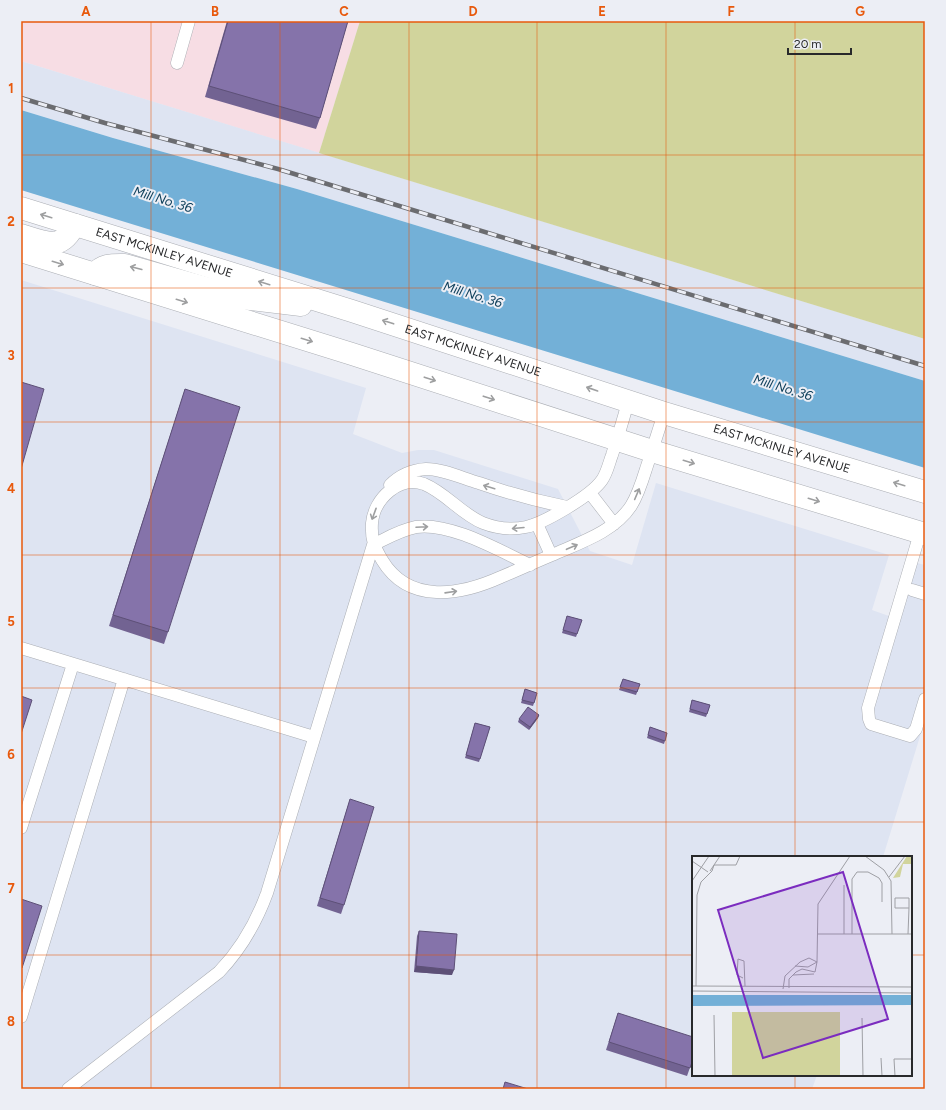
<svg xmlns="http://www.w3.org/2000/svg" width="946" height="1110" font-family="Figtree,sans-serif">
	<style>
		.commercial { fill: #f7dde4 }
		.built { fill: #dee4f2 }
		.green { fill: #d1d49c }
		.water { fill: #73b0d7 }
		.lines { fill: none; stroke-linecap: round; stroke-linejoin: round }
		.service-casing { stroke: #abaeb4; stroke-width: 13 }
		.secondary-casing { stroke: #abaeb4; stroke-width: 23 }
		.service { stroke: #fff; stroke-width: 12 }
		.secondary { stroke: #fff; stroke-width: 22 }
		.rail-casing { stroke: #6b6c70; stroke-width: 4.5 }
		.rail { stroke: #eceef5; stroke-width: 3; stroke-dasharray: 9; stroke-linecap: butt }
		.wall { fill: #726392 }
		.shaded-wall { fill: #5d5077 }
		.building { fill: #8573aa; stroke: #5d5077 }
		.oneway { stroke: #9e9fa0 }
		.grid { fill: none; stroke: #e8590c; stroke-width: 1; stroke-opacity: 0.55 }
		.labels { text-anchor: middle; stroke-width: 4; stroke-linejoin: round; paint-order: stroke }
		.street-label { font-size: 12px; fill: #28292b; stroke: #eceef5 }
		.water-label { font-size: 13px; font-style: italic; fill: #10415c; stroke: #eceef5 }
		.inset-road { fill: none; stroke: #9e9fa4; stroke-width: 1 }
		.view { fill: #7b2cbf; fill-opacity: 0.15; stroke: #7b2cbf; stroke-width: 2 }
		.inset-edge { fill: none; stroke: #28292b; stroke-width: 2 }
		.neatline { fill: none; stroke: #e8590c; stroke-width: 1.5 }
		.grid-label { font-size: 13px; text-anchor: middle; font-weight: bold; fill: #e8590c }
	</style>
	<rect width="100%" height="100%" fill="#eceef5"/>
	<path class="commercial" d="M21,21H360L319,153L21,61Z"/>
	<path class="built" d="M21,61L925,339V381L297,189L113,138L21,110Z
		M21,280L366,388L353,434L402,453L418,450H434L558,489L590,551L632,565L656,483L889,555L872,610L900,620L917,563L925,565V720L883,857H693V1075H817L812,1089H21Z"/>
	<path class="green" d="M360,21H925V339L319,153Z"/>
	<path class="water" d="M21,110L113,138L297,189L925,381V468L21,190Z"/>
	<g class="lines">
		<g class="service-casing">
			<path id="service" d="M177,63L189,21
				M628,402C623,420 618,437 612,455C609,463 607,473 602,480C591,496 544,523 526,527C512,530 496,528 483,523C461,514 446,493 424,484C399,475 374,499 372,523C371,540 374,546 382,560C409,605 461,595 501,577C518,570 535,562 552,555C579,543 614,532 631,506C638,495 642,482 646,469C652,451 658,432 664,413
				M390,485C400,475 411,470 426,469C443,469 462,478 479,483C508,493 537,501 567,507
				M590,493L614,524
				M537,524L551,555
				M920,533L868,708L869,719L871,724L910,736L916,729L925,699
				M912,590L925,594
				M21,648L314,737
				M21,828L73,664
				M21,1017L124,679
				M68,1089L219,972C241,949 256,923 267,893L373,545C387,538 400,530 416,527C450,522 498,550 530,565"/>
		</g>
		<g class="secondary-casing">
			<g id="secondary">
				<path id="s1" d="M21,208L352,311L664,413L925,492"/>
				<path d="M21,235C31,238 53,247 62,240C68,237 71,230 75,225"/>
				<path d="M21,251L352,354L652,451L925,534"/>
				<path d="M95,274C103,264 113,265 125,265L241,298L301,305"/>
			</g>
		</g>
		<use href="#service" class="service"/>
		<use href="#secondary" class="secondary"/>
		<g class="rail-casing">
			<path id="rail" d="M21,98L105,123L278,169L925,366"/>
		</g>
		<use href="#rail" class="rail"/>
	</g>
	<path class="wall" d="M227,21H348L320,118L316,129L205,97Z
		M185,389L168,632L164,644L109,626Z
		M567,616L582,620L576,637L562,633Z
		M623,679L640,684L636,695L619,690Z
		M525,689L537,693L533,706L521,703Z
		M692,700L710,705L706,717L689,712Z
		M539,715L538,718L529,730L518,722L519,719Z
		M475,723L490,727L479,762L465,758Z
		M650,727L667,733L664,744L647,738Z
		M350,799L344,905L341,914L317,906Z
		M419,931L452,975L414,972L417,936Z
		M618,1013L693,1059L687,1076L606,1050Z"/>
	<path class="shaded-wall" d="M539,715L538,718L529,730L530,727Z
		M416,966L454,970L452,975L414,972Z"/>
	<path class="building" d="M228,21H348L320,118L209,86Z
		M21,382L44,389L21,469Z
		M185,389L240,407L168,632L113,615Z
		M567,616L582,620L577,634L563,630Z
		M623,679L640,684L637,692L620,687Z
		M525,689L537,693L534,703L522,700Z
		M21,696L32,700L21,734Z
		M692,700L710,705L707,714L690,709Z
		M528,707L539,715L530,727L519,719Z
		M475,723L490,727L480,759L466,755Z
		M650,727L667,733L665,741L648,735Z
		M350,799L374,807L344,905L320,898Z
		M21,899L42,906L22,968H21Z
		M419,931L457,934L454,970L416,966Z
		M618,1013L693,1037V1059L690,1068L609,1042Z
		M505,1082L528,1089H503Z"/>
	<defs><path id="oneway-shaft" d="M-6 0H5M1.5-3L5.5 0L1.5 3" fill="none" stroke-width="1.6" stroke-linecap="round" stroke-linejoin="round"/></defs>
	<g class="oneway">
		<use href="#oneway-shaft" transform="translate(46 216) rotate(-163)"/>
		<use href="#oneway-shaft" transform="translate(58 263) rotate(17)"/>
		<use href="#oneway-shaft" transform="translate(136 268) rotate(-166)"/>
		<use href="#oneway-shaft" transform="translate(264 283) rotate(-163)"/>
		<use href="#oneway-shaft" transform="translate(182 301) rotate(17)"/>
		<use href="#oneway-shaft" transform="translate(388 322) rotate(-162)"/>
		<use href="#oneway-shaft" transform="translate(307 340) rotate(17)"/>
		<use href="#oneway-shaft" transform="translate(430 379) rotate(18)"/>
		<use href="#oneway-shaft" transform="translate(592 389) rotate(-161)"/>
		<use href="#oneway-shaft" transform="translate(489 398) rotate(18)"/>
		<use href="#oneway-shaft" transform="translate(689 462) rotate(17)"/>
		<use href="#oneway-shaft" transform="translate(899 484) rotate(-163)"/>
		<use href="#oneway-shaft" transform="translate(489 487) rotate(-163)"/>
		<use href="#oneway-shaft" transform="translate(637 494) rotate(-67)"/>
		<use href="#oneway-shaft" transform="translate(814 500) rotate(17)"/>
		<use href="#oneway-shaft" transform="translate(374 514) rotate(110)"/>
		<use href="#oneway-shaft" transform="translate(422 527) rotate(-3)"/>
		<use href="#oneway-shaft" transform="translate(518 528) rotate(175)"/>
		<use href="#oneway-shaft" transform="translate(572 547) rotate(-23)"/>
		<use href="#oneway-shaft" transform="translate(451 592) rotate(-8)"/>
	</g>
	<path class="grid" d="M151,21V1089M280,21V1089M409,21V1089M537,21V1089M666,21V1089M795,21V857M21,155H925M21,288H925M21,422H925M21,555H925M21,688H925M21,822H925M21,955H693M911,955H925M795,1075V1089"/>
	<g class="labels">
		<g class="street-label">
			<text dy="4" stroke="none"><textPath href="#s1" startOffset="150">EAST MCKINLEY AVENUE</textPath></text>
			<text dy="4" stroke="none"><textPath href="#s1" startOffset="474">EAST MCKINLEY AVENUE</textPath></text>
			<text dy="4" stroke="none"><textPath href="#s1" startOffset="798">EAST MCKINLEY AVENUE</textPath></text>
		</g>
		<g class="water-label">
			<text transform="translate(163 199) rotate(17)" y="5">Mill No. 36</text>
			<text transform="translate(473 294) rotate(17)" y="5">Mill No. 36</text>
			<text transform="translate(783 387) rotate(17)" y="5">Mill No. 36</text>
		</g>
	</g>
	<g transform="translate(692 856)">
		<rect width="220" height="220" fill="#eceef5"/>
		<path d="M215,0H220V8H211L208,21L201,22ZM40,156H148V220H40Z" fill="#d1d49c"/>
		<path d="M0,139H220V149L0,150Z" fill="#73b0d7"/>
		<path class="inset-road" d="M173,0L192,14L199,25L200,78M0,5L16,16M22,9H44L48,0M18,15L28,0M197,21L213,0M0,25L17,0M152,29V78M125,78H220M160,78V23L165,16H176L187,22L190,27V46M216,78L217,52V42H203V52H217M103,110L116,111L125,106L126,48L158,0M101,119L122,118M51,122L45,119L46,103L52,105L53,130M0,130L220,131M4,130L5,39L9,26L20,15L22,9M91,133L93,120L108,106L117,102L125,106L123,116L110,113L104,116L97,123V132M0,135L220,137M22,159L23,220M170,162L171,220M189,202L190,220M203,220L202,203H220"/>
		<path class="view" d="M151,16L196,163L71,202L26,54Z"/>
		<rect width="220" height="220" class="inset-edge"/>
	</g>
	<rect width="946" height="1110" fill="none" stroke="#eceef5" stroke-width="44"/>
	<path d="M788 48v6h63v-6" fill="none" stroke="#28292b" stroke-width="2"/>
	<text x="794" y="48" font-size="12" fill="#28292b" stroke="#eceef5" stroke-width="3" paint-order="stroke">20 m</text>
	<rect x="22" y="22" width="902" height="1066" class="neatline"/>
	<g class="grid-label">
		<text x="86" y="16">A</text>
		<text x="215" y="16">B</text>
		<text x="344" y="16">C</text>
		<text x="473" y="16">D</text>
		<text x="602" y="16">E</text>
		<text x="731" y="16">F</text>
		<text x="860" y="16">G</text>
		<text x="11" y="93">1</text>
		<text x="11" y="226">2</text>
		<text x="11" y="360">3</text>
		<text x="11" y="493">4</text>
		<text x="11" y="626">5</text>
		<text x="11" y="759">6</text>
		<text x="11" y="893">7</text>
		<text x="11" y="1026">8</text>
	</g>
</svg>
